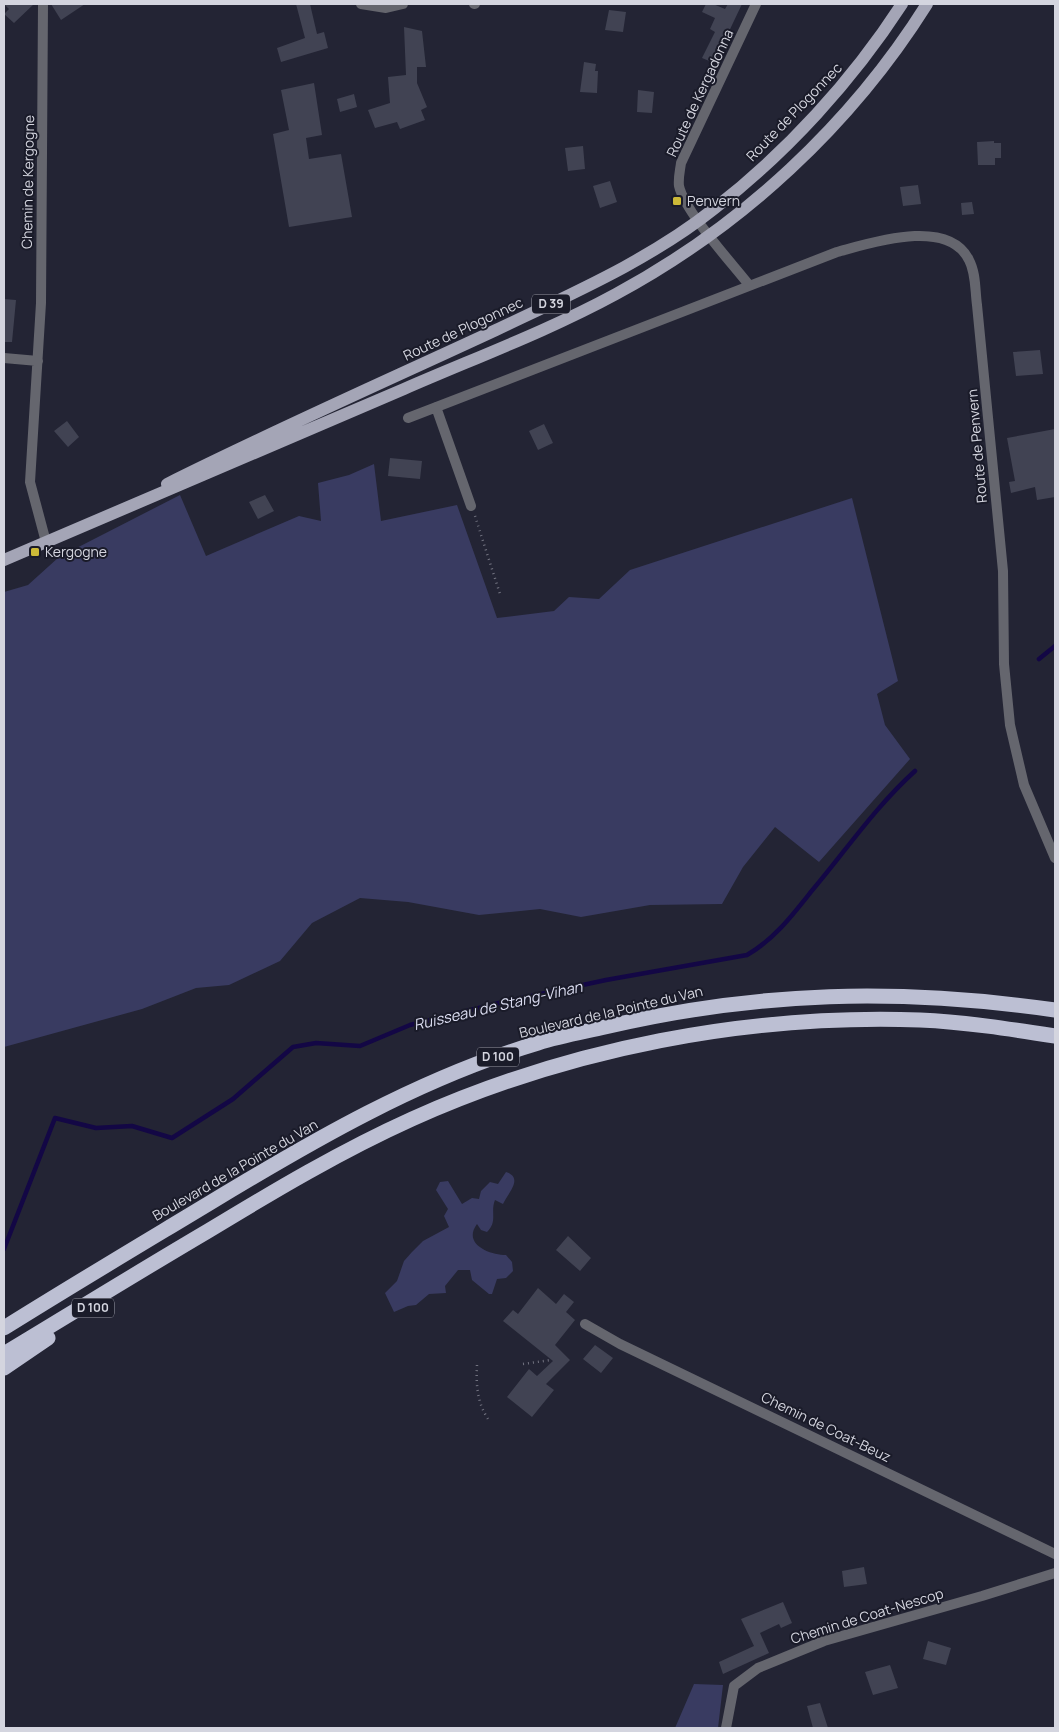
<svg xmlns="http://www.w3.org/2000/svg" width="1059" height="1732" font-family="Manrope,sans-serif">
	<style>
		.green { fill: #393b61 }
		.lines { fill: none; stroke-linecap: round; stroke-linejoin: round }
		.stream { stroke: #130745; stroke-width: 4.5 }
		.building { fill: #414353 }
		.path { stroke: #727380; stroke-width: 2.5; stroke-dasharray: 1 4; stroke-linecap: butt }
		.street { stroke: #65666e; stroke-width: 10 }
		.primary { stroke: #a4a5b6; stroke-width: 12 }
		.highway { stroke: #bcbfd3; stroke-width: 15 }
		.poi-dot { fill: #ccb938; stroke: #1a1b29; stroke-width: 2 }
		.labels { text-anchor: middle; stroke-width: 4; stroke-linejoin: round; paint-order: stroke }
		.shield { fill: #1a1b29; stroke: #9c9da8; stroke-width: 1 }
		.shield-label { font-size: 12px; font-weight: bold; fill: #d4d5df }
		.street-label { font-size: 14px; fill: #d4d5df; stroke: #1a1b29 }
		.poi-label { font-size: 14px; fill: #d4d5df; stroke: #1a1b29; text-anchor: start }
		.water-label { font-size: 15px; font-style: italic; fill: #dcdef2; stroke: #1a1b29 }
	</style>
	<rect width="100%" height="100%" fill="#232434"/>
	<path class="green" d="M374,464L381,521L457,505L497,618L554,611L569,597L599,599L630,570L852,498L898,681L877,694L885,725L910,759L819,862L775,827L743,867L722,904L650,905L581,917L540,909L479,915L408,902L360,898L312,923L280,961L229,985L196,988L142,1009L4,1047V592L28,585L59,557L180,495L206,556L299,516L321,521L318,483L349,475Z
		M506,1172C524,1178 508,1193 503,1204L495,1200C490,1212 498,1221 487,1232L481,1230L477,1224C462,1244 490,1255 506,1255L512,1262L513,1271L506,1278L497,1279L492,1294H489L472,1280L470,1270H458L445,1286L446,1293L429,1294L416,1305L408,1306L394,1312L385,1293L397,1281L404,1261L412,1252L423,1241L449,1227L444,1216L448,1209L436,1190L440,1182L448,1181L462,1204L472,1198L479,1199L481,1191L490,1182L498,1184Z
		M694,1684L723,1685L718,1728H675Z"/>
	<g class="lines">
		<path class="stream" d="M1039,659L1055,646
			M4,1249L55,1118L96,1128L132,1126L172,1138L233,1099L293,1047L316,1043L360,1046L410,1025L503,1002L606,980L747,955C773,940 791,917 810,893C845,852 875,807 915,771"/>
	</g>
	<path class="building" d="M4,4H34L14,23L4,14L9,9Z
		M51,4H85L61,20Z
		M296,4H310L317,34L324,32L328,48L281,62L277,48L305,38Z
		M706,4H713L725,9L728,4H742L714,63L702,58L715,32L710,29L715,18L702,12Z
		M609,10L626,12L623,32L605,30Z
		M404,27L422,31L426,67H417V83L427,107L421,110L425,120L400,129L397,122L375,128L368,110L390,103L388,77L406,75Z
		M584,62L596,64L595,71H598L597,93L580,92Z
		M314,83L322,135L306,138L309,159L341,154L352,217L289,227L273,134L289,130L281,90Z
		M638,90L654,92L652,113L637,112Z
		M354,94L357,107L340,112L337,99Z
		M994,141V143H1001V158H995V165H978L977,142Z
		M583,146L585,169L568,171L565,148Z
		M610,181L617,202L600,208L593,186Z
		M918,185L921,204L903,206L900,187Z
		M972,202L974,214L962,215L961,203Z
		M4,299L16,300L12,342H4Z
		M1040,350L1043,374L1016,376L1013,352Z
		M67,421L79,437L68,447L54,431Z
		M544,424L553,443L538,450L529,431Z
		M1055,429V497L1037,500L1035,487L1011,493L1009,482L1015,481L1007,438Z
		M390,458L422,461L420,479L388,476Z
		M265,495L274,511L258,519L249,502Z
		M568,1236L591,1258L580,1271L556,1250Z
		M538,1288L556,1304L564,1294L574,1302L566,1312L575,1320L555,1345L570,1360L546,1384L554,1390L532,1417L507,1397L529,1369L537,1376L553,1361L503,1321L513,1310L518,1314Z
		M595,1345L613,1358L601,1373L583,1359Z
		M864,1567L867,1584L844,1587L842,1571Z
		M783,1602L792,1623L781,1628L779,1624L760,1633L769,1653L723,1674L719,1662L754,1646L741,1619Z
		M928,1641L951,1648L946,1665L923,1659Z
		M890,1665L898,1688L873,1695L865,1672Z
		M820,1703L828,1728H813L807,1706Z"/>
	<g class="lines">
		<path class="path" d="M475,516L500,594
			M523,1364L551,1360
			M477,1365C476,1385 477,1402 488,1419"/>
		<path class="street" d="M43,4L41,303L30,482L46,542
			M361,4L386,8L403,4
			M474,4H475
			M749,285C731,262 685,212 679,186C678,178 680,171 681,163L756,4
			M4,358L38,361
			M436,407L471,506
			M408,418L837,252C871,243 948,217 969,260C976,273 975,290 977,305L1003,571L1004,664L1010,725L1024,785L1055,858
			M585,1324L620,1344L1055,1554
			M726,1728L734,1686L758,1668L824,1641L982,1596L1055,1573"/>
		<path class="primary" d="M167,484C275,430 386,381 496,330C571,294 650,260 715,208C787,152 852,81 902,4
			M4,560C137,502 271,447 404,389C475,358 548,331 616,294C742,226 851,125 927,4"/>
		<path class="highway" d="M4,1328C71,1286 140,1245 208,1204C312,1141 420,1078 538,1043C560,1036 583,1032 605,1027C759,991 899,988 1055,1010
			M4,1354C72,1313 140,1271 208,1231C274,1191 341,1151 412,1119C570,1048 747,1014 920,1020C965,1022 1010,1029 1055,1036
			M4,1368L48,1338"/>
	</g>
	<g class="poi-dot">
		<rect x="672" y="196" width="10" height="10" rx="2.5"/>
		<rect x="30" y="547" width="10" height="10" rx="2.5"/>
	</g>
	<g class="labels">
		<g class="shield">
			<rect x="532" y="294.5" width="38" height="19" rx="4"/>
			<rect x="477" y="1047.5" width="42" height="19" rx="4"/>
			<rect x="72" y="1298.5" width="42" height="19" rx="4"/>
		</g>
		<g class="shield-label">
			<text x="551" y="308">D 39</text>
			<text x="498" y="1061">D 100</text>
			<text x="93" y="1312">D 100</text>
		</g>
		<g class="street-label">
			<text transform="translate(700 93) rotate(-65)" y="5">Route de Kergadonna</text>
			<text transform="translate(794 112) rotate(-46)" y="5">Route de Plogonnec</text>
			<text transform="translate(28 182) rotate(-89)" y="5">Chemin de Kergogne</text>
			<text transform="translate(463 329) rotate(-25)" y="5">Route de Plogonnec</text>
			<text transform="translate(977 446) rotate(-95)" y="5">Route de Penvern</text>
			<text transform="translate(611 1012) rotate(-13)" y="5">Boulevard de la Pointe du Van</text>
			<text transform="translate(235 1170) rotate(-30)" y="5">Boulevard de la Pointe du Van</text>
			<text transform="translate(826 1427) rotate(26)" y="5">Chemin de Coat-Beuz</text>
			<text transform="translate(867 1616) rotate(-17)" y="5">Chemin de Coat-Nescop</text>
		</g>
		<g class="poi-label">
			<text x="687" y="206">Penvern</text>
			<text x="45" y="557">Kergogne</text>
		</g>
		<g class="water-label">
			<text transform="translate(498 1006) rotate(-13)" y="5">Ruisseau de Stang-Vihan</text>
		</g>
	</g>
	<rect width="1059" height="1732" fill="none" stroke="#d4d5df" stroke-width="10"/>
</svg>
